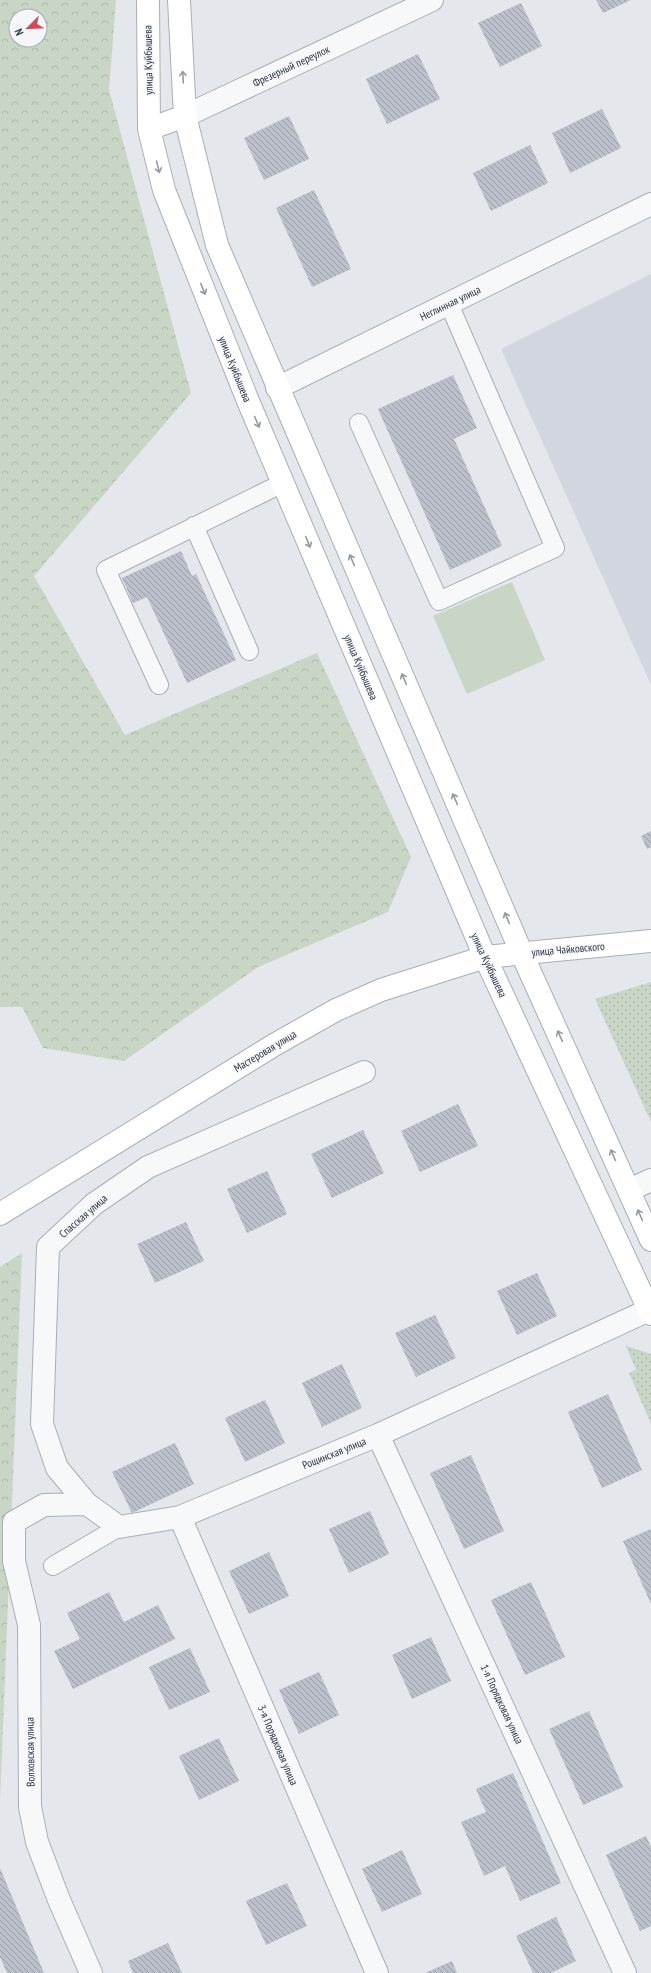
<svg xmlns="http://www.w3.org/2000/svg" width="651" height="1973" font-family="'PT Sans Narrow',sans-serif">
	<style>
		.built { fill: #d2d6de }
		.grass { fill: url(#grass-dots) }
		.forest { fill: url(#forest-crowns); fill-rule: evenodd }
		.green { fill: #c9d6c5 }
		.building { fill: url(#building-back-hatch) }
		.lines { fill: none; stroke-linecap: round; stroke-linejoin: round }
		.service-casing { stroke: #a9aeb7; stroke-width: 20 }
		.minor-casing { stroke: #a9aeb7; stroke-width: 24 }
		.tertiary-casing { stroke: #a9aeb7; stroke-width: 24 }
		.secondary-casing { stroke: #a9aeb7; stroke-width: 24 }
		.service { stroke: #f7f8fa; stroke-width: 18 }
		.minor { stroke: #f7f8fa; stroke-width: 22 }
		.tertiary { stroke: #f7f8fa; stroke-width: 22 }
		.secondary { stroke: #fff; stroke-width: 22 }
		.oneway { stroke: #959aa2 }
		.labels { text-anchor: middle; stroke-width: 3; stroke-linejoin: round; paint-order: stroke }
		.street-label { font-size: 11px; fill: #2b3445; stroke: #f4f6f9 }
	</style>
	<defs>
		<pattern id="grass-dots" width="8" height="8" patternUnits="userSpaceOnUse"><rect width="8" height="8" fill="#c9d6c5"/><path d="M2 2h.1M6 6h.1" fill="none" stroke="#adb8ab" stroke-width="1.8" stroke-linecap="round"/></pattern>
		<pattern id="forest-crowns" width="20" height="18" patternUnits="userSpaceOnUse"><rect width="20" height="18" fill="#c9d6c5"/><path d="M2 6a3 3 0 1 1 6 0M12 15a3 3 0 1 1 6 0" fill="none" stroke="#adb8ab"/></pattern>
		<pattern id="building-back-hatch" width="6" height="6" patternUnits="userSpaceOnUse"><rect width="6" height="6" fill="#bbc0ca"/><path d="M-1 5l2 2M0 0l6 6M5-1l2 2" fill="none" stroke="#989da6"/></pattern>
	</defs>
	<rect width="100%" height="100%" fill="#e4e7ec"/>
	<path class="built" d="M651,274V685L501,349Z"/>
	<path class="grass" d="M651,982V1122L595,999Z
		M626,1346L651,1354V1424L629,1373L636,1370Z"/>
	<path class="forest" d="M0,0H116L109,90L191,393L34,576L125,735L317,653L411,857L388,912L258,967L124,1061L43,1048L22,1007H0ZM16,16H40V40H16Z
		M22,1253L0,1802V1267Z"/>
	<path class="green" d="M512,582L545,660L467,694L433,616Z"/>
	<path class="building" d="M596,0H631L603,13Z
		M521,3L542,46L500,67L478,23Z
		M418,54L440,99L387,124L366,79Z
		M602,109L621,148L570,173L552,133Z
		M289,116L309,159L264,180L244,138Z
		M530,145L548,183L491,211L473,173Z
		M314,190L351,269L312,287L276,208Z
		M453,375L477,428L454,439L502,546L450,570L378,409Z
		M181,551L192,576L196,574L236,660L187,683L147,597L133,603L122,578Z
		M651,831V847L647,849L641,836Z
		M458,1104L478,1146L420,1172L401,1131Z
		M363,1130L384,1173L332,1198L311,1154Z
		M267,1171L287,1214L247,1233L227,1189Z
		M186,1222L204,1261L155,1283L137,1244Z
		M537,1273L557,1316L517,1335L497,1291Z
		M435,1315L456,1358L416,1377L395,1333Z
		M342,1364L362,1408L322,1427L302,1383Z
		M608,1394L642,1470L602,1488L568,1412Z
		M265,1400L285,1443L245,1462L225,1418Z
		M175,1443L194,1484L132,1513L112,1472Z
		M471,1455L504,1531L464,1549L430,1473Z
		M370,1511L389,1554L349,1573L329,1529Z
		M651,1529V1604L623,1541Z
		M269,1552L289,1596L249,1614L229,1571Z
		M531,1582L565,1657L525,1675L491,1600Z
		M109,1592L124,1622L158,1605L175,1639L73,1689L54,1651L80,1639L67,1613Z
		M431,1637L451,1681L412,1699L392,1655Z
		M190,1648L210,1692L169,1710L149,1667Z
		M319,1672L339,1715L299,1734L279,1690Z
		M589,1711L623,1787L583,1805L549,1729Z
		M219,1738L239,1781L199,1800L179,1756Z
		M513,1773L561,1883L520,1901L505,1866L484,1876L461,1822L486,1812L476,1789Z
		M646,1836L651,1847V1926L640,1931L606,1855Z
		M402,1850L422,1894L382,1912L362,1869Z
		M0,1868L44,1973H7L0,1957Z
		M287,1883L307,1926L266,1945L246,1901Z
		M556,1917L576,1961L551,1973H533L516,1936Z
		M168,1943L182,1973H133L128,1961Z
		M452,1961L457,1973H425Z"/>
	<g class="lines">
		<g class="service-casing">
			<path id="service" d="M359,423L439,601L555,548L449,304
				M194,526L249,651
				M159,685L106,570L283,483
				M53,1566L119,1527"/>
		</g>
		<g class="minor-casing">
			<path id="minor" d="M185,116L432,0
				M277,388L651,204
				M378,1435L625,1973
				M87,1504L57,1468L42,1424L48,1247L94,1204L148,1167L364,1072
				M180,1517L377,1973
				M91,1973L59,1900L37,1842L30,1807L29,1625L14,1561V1522L44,1505L87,1504L119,1527L180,1517L378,1435L649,1310"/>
		</g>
		<g class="tertiary-casing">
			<path id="tertiary" d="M629,1190L651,1180"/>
		</g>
		<g class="secondary-casing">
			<path id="secondary" d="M148,0L149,129L164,190L248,401L485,957L651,1314
				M179,0L185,116L217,245L522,954L651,1240
				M149,129L185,116
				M0,1214L274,1045L336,1010L381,990L485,957L651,941"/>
		</g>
		<use href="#service" class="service"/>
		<use href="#minor" class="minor"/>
		<use href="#tertiary" class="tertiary"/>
		<use href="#secondary" class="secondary"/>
	</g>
	<defs><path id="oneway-shaft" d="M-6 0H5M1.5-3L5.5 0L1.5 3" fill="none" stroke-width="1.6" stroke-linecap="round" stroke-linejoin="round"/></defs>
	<g class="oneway">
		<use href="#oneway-shaft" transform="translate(183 77) rotate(-93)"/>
		<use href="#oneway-shaft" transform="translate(158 167) rotate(76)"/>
		<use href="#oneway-shaft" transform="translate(203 289) rotate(68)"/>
		<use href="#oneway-shaft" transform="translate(257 422) rotate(67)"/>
		<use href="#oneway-shaft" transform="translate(308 542) rotate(67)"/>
		<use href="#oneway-shaft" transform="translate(352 560) rotate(-113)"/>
		<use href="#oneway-shaft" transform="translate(404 679) rotate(-113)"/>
		<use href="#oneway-shaft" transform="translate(455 799) rotate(-113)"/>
		<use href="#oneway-shaft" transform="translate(507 918) rotate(-113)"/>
		<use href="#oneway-shaft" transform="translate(560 1036) rotate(-114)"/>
		<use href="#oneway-shaft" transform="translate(613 1155) rotate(-114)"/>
		<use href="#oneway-shaft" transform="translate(640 1215) rotate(-114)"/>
	</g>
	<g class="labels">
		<g class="street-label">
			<text transform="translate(148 60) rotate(-91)" y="4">улица Куйбышева</text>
			<text transform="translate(291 66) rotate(-25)" y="4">Фрезерный переулок</text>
			<text transform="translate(450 303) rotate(-26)" y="4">Неглинная улица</text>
			<text transform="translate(235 369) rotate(68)" y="4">улица Куйбышева</text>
			<text transform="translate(361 667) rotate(67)" y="4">улица Куйбышева</text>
			<text transform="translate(568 949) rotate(-5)" y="4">улица Чайковского</text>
			<text transform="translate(489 965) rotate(65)" y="4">улица Куйбышева</text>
			<text transform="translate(265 1051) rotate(-31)" y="4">Мастеровая улица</text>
			<text transform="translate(83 1216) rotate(-41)" y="4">Спасская улица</text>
			<text transform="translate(334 1453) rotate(-22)" y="4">Рощинская улица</text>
			<text transform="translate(502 1704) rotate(65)" y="4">1-я Порядковая улица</text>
			<text transform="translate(278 1745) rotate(67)" y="4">3-я Порядковая улица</text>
			<text transform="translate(30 1752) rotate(-91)" y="4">Волховская улица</text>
		</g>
	</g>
	<g transform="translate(28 28) rotate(246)"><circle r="19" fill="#f4f6f9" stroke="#a4a8b1"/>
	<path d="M0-3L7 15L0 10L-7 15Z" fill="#d1495b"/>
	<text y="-6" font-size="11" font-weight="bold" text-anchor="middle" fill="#2b3445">N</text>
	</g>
</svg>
